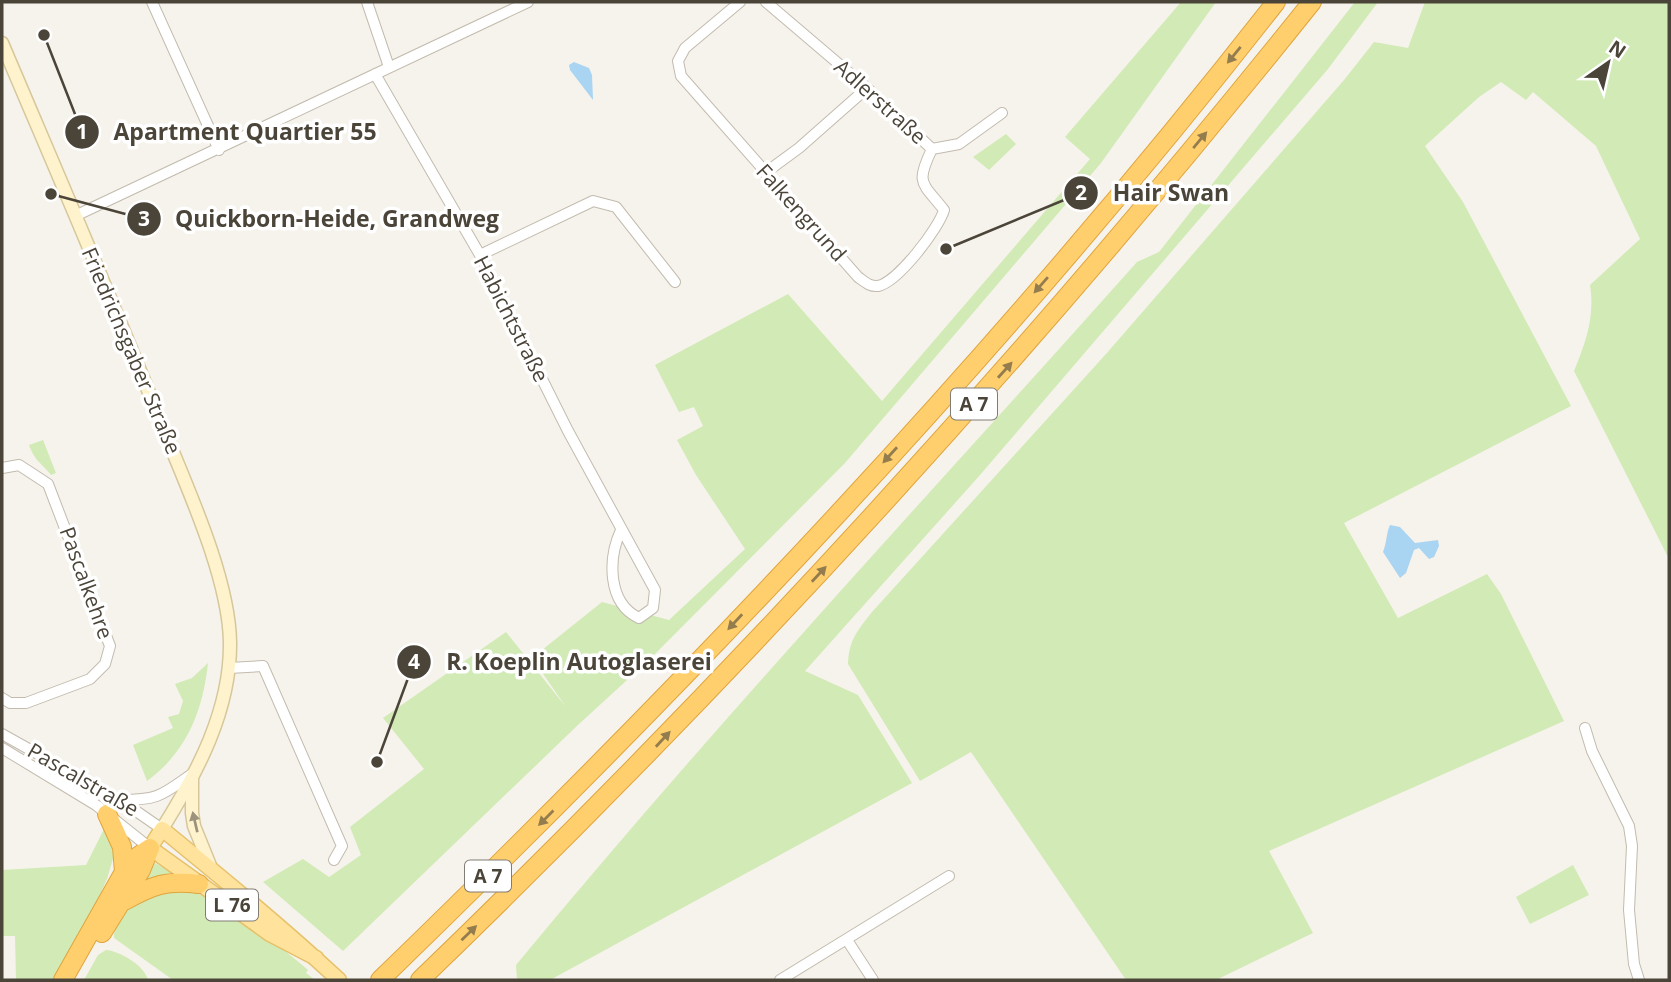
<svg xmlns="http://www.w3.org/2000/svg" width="1671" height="982" font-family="'Open Sans',sans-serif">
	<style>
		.green { fill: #d2eab5 }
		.water { fill: #a9d4f2 }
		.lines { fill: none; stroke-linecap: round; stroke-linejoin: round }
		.minor-casing { stroke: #c2bbae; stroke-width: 12 }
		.secondary-casing { stroke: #d6c79b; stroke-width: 15 }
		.primary-casing { stroke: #e6c16a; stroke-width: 17 }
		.motorway-casing { stroke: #e0a43c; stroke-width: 20 }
		.minor { stroke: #fff; stroke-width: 10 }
		.secondary { stroke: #fff3cd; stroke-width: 12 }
		.primary { stroke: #ffe39c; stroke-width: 14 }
		.motorway { stroke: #ffcf6e; stroke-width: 18 }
		.oneway { fill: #937c4e }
		.oneway2 { fill: #9c937c }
		.labels { text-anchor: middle; stroke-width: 7; stroke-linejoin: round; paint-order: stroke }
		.shield { fill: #fff; stroke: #817c74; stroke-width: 2 }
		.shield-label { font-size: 19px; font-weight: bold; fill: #4b4439 }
		.street-label { font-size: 21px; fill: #4b4439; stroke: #fff }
		.leader { fill: none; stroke: #4b4439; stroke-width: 2.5 }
		.callout-dot { fill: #4b4439; stroke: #fff; stroke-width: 2.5 }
		.mark-label { font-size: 21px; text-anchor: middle; font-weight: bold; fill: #fff }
		.callout-label { font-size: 23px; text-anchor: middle; font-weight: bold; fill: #4b4439; stroke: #fff; stroke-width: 7; stroke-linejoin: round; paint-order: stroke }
	</style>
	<rect width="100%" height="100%" fill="#f6f3ec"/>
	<path class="green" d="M1181,2H1216L1101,163L845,463L650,659L579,724L343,951L263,882L303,859L329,877L361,855L350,827L424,769L383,718L506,632L566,707L532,658L602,602L669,620L745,549L696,475L677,440L703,426L694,407L679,412L655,365L788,294L882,401L1090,159L1065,137Z
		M1355,2H1378L1328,69L980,475L805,671L858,695L912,783L550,980H517L516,965C715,724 929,495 1137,262L1159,252Z
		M1425,2H1669V559L1574,371C1586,342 1595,316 1590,285L1640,239L1596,146L1533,92L1526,100L1501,82L1479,97L1425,146L1463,202L1571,406L1344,523L1398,618L1487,574L1501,594L1564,721L1269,851L1313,933L1216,980H1126L971,752L920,781L848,664C849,640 857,631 872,612L1106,354L1344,80L1374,42L1408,48Z
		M1006,134L1016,144L989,170L973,157Z
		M43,440L56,473L51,475C40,461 36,463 29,445Z
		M208,663C203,710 187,752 147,781L133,745L173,728L168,717L179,714L183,701L175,684L192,678Z
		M105,827L115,852L107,879L91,915L53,980H16L15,936H2V870L86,865Z
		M155,863L172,873L144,880L145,878Z
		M1573,865L1589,895L1530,924L1516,897Z
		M189,890C232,906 266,936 301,964L308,970L306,973L315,980H173L114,938C113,922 134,900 149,894C160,890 177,891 189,890Z
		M106,950C120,951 145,966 148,980H84L98,955Z"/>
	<path class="water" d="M574,62L589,68L592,75L593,100L570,70L569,65Z
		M1390,525L1400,527L1415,543L1438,540L1439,546L1434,557L1429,559L1419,548L1414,550L1406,573L1400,578L1383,552C1387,542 1386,534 1390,525Z"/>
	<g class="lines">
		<g class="minor-casing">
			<path id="minor" d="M152,2L219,150
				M367,2L389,67
				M740,2L685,48L678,61L681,76L858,277C865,282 870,287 878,286C898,282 939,228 944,210C922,182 915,184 932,149
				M766,2L867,88L932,149L959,144L1002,113
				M375,74L480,255L568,431L655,590L653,608L639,618C607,603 608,558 621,530
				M765,173L799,148L867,88
				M75,216L528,2
				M480,255L593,201L616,207L675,282
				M2,468L19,465L48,484L110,646L105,664L90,679L26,703H10L2,698
				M229,668L263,666L342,846L334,860
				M1585,728L1592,751L1629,826L1632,846L1629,910L1634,964L1639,980
				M2,734L120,800L162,829
				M2,748L96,805L150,848
				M121,800C159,800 162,795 192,774
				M847,940L873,980
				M780,980L949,876"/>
		</g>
		<g class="secondary-casing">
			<path id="secondary" d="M2,43C58,175 115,306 168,440C191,496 229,581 230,642C231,710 197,773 162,829
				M192,777V813L194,826L211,868"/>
		</g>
		<g class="primary-casing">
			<path id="primary" d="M316,958L270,934L150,848L162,829C222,878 282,927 339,980"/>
		</g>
		<g class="motorway-casing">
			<path id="motorway" d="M107,814L122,847L124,872
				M124,901C153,885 166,880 199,884
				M102,933L141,870L150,848
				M63,980L124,872L134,859L150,848
				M380,980C697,673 1004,350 1276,2
				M420,980C738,673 1036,347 1312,2"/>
		</g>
		<use href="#minor" class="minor"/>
		<use href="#secondary" class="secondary"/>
		<use href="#primary" class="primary"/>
		<use href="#motorway" class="motorway"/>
	</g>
	<defs><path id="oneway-solid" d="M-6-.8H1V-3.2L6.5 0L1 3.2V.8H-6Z" transform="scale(1.75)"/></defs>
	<g class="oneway">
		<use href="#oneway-solid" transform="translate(1234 55) rotate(129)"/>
		<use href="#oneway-solid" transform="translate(1200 140) rotate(-50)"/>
		<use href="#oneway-solid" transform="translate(1041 285) rotate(131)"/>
		<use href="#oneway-solid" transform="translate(1005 370) rotate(-48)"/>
		<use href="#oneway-solid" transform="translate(890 455) rotate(132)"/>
		<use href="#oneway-solid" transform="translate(819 574) rotate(-47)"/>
		<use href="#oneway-solid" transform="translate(735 622) rotate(133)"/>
		<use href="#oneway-solid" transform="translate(663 739) rotate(-47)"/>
		<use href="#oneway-solid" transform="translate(546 818) rotate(135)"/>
		<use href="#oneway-solid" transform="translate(469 933) rotate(-44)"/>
	</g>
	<use class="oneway2" href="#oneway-solid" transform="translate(195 822) rotate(-103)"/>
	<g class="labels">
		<g class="shield">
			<rect x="951" y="388.5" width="46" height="31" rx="5"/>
			<rect x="465" y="860.5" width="46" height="31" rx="5"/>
			<rect x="206" y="889.5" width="52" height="31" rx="5"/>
		</g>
		<g class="shield-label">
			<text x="974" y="411">A 7</text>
			<text x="488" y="883">A 7</text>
			<text x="232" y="912">L 76</text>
		</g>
		<g class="street-label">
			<text transform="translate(880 102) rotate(42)" y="7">Adlerstraße</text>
			<text transform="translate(801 213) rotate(48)" y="7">Falkengrund</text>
			<text transform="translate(511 319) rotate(63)" y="7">Habichtstraße</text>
			<text transform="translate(131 351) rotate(67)" y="7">Friedrichsgaber Straße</text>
			<text transform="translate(86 583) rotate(70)" y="7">Pascalkehre</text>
			<text transform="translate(83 780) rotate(30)" y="7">Pascalstraße</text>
		</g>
	</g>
	<path class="leader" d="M44 35L82 132M946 249L1081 193M51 194L144 219M377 762L414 662"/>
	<g class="callout-dot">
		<circle cx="44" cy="35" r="7"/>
		<circle cx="946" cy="249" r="7"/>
		<circle cx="51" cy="194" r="7"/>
		<circle cx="377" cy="762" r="7"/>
		<circle cx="82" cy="132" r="18"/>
		<circle cx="1081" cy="193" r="18"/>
		<circle cx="144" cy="219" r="18"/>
		<circle cx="414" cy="662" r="18"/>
	</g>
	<g class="mark-label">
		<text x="82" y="139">1</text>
		<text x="1081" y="200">2</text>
		<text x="144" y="226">3</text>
		<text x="414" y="669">4</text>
	</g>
	<g class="callout-label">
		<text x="245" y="140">Apartment Quartier 55</text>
		<text x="1171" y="201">Hair Swan</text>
		<text x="337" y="227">Quickborn-Heide, Grandweg</text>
		<text x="579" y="670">R. Koeplin Autoglaserei</text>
	</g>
	<rect width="1671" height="982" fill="none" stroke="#4b4439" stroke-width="7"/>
	<g transform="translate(1608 63) rotate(34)" stroke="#ffffff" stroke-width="5" paint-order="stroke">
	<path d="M0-5L12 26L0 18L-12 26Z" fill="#4b4439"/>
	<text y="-10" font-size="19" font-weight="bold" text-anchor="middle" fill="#4b4439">N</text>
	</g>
</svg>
